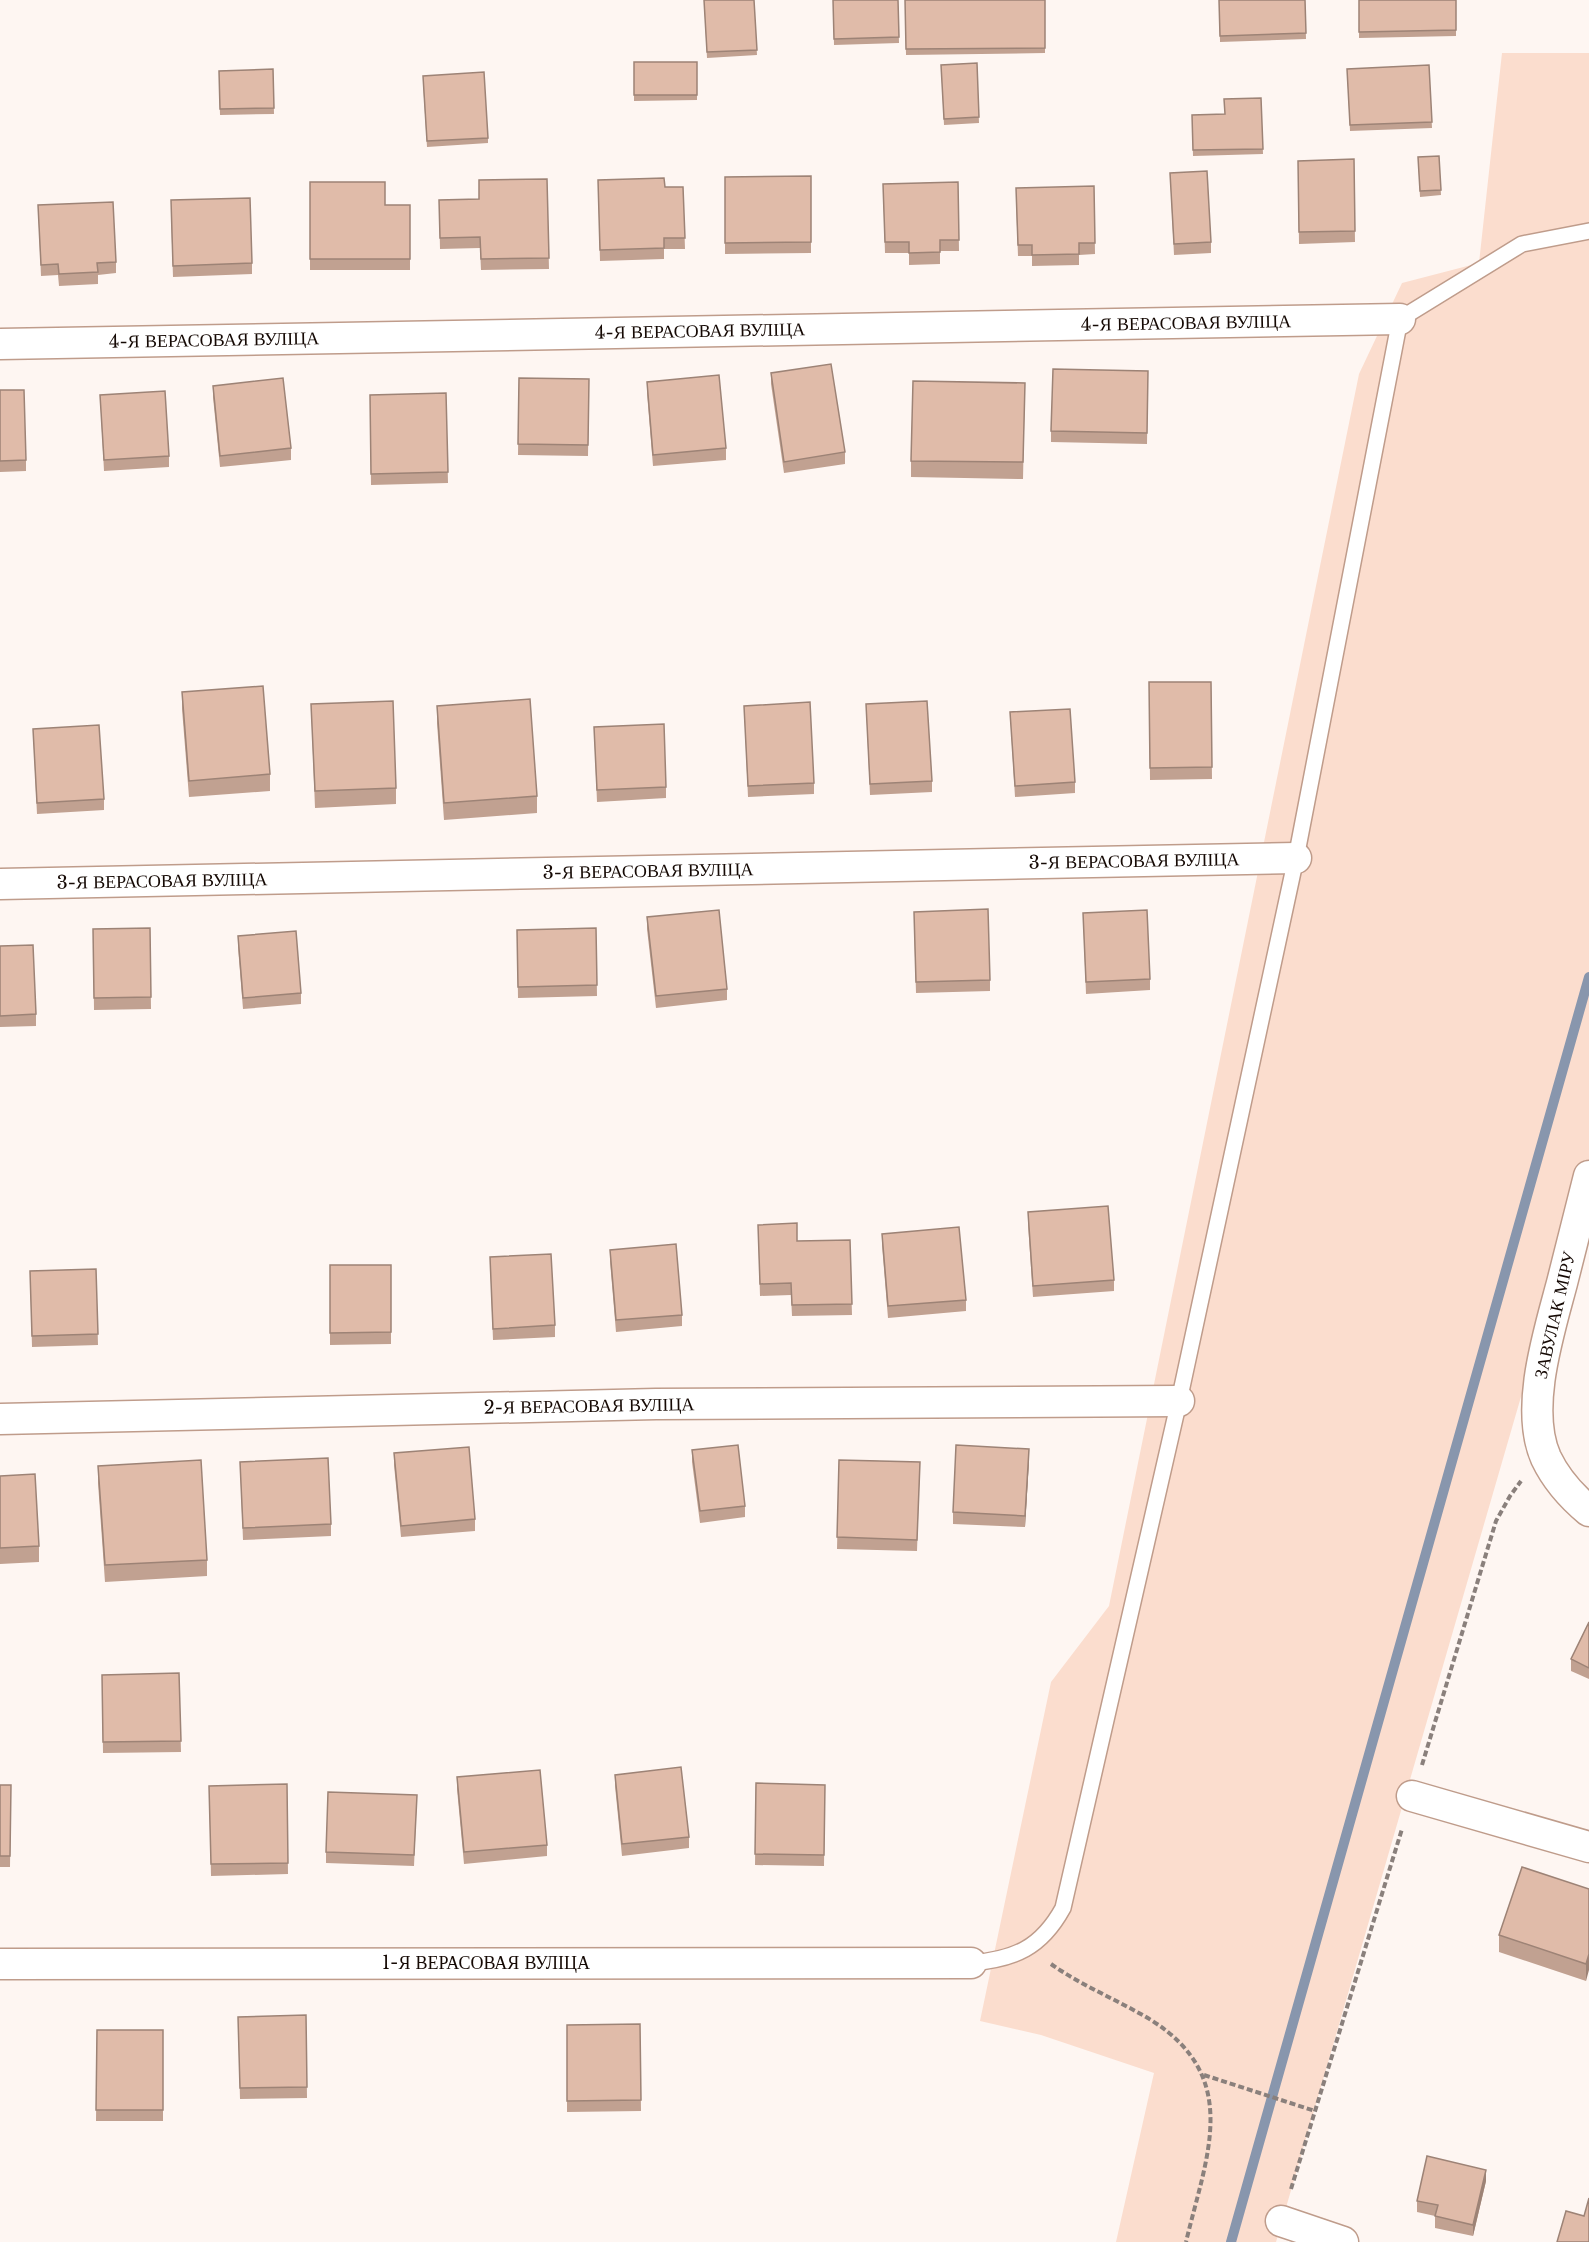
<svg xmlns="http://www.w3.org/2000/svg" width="1589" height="2242" font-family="'Libre Baskerville',serif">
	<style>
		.green { fill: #fbddce }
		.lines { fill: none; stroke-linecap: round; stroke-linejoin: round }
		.stream { stroke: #8896ad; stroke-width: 10 }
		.service-casing { stroke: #bf9c8b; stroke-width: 18 }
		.minor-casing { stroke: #bf9c8b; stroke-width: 33 }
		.path { stroke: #8a807c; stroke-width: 4; stroke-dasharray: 6 3; stroke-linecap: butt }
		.service { stroke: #fff; stroke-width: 15 }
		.minor { stroke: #fff; stroke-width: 30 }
		.wall { fill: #c1a191 }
		.shaded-wall { fill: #9d8376 }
		.building { fill: #e0bba9; stroke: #9d8376; stroke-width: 1.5 }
		.labels { text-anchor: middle; stroke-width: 4.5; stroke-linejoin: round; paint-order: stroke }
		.street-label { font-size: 18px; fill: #150904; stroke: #fff }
	</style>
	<rect width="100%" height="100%" fill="#fef6f2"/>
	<path class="green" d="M1502,53H1589V1162L1276,2242H1116L1154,2073L1041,2035L980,2021L1051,1682L1109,1606L1359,374L1402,283L1479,263Z"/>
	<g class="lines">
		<path class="stream" d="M1231,2242L1589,977"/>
		<g class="service-casing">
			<path id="service" d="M971,1963C1015,1959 1041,1948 1063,1908L1179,1401L1296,858L1400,319L1522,244L1589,231"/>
		</g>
		<g class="minor-casing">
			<path id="minor" d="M0,344L1400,319
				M0,884L1296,858
				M1589,1176C1580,1212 1571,1247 1562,1283C1549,1332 1524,1409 1546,1458C1556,1479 1571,1496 1589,1511
				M0,1419L656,1404L1179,1401
				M1412,1796L1589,1847
				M0,1964L971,1963
				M1281,2221L1343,2242"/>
		</g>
		<path class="path" d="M1422,1765L1496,1521L1510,1496L1521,1481
			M1051,1964C1082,1986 1118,2000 1151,2020C1243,2078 1206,2157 1186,2242
			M1204,2075L1315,2111
			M1291,2189L1402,1829"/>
		<use href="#service" class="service"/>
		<use href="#minor" class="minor"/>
	</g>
	<path class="wall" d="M704,0H754L757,55L707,58Z
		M833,0H898L899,43L834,45Z
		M905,0H1045V53L906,55Z
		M1219,0H1305L1306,39L1220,42Z
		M1359,0H1456V36L1359,38Z
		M634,62H697V100L634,101Z
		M977,63L979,123L944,125L941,65Z
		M1429,65L1432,128L1350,131L1347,69Z
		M273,69L274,114L220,115L219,71Z
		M423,82L488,138V143L427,147Z
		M1261,98L1263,154L1193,156L1192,115L1225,114Z
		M1439,156L1441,195L1420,197L1418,157Z
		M1354,159L1355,242L1299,244L1298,161Z
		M1170,173L1211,242V253L1174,255Z
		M811,176V253L725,254V177Z
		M547,179L549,269L481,270L480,248L440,249L439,200L479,199Z
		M598,180L665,187H683L685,249H664V259L600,261Z
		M310,182L385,205H410V270H310Z
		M958,182L959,251H940V264L909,265V253H885L883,184Z
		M1094,186L1095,254L1079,255V265L1032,266V256H1018L1016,200Z
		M38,205L116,262V273L98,275V284L59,286L58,275L41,276Z
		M171,212L252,263V274L173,277Z
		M1148,371L1147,444L1051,442V431Z
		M771,373L845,452V464L784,473L771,384Z
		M519,378L589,379L588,456L518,455Z
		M647,382L726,448V460L653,466L647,393Z
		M1025,383L1023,479L911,477V461Z
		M213,386L291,448V460L220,467L213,397Z
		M0,390L26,460V471L0,472Z
		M446,393L448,483L371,485L370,395Z
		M100,395L169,456V467L104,471Z
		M1149,682H1211L1212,779L1150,780Z
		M182,692L270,774V791L189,797L182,709Z
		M311,704L396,788V804L315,808Z
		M866,704L932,781V792L870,795Z
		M437,706L537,796V813L444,820L437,723Z
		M744,706L814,783V794L748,797Z
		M1010,712L1075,782V793L1015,797Z
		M594,727L666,787V798L597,802Z
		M33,729L104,799V810L37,814Z
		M1083,913L1150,979V990L1086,994Z
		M647,917L727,989V1000L656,1008L647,929Z
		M914,923L990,980V991L916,993Z
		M150,928L151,1009L94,1010L93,929Z
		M596,928L597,996L518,998L517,930Z
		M238,936L301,993V1004L243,1009L238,947Z
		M0,946L36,1014V1026L0,1027Z
		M1028,1212L1114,1280V1291L1033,1297L1028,1224Z
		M758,1225L797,1241L850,1240L852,1315L792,1316L791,1295L760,1296Z
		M882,1234L966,1300V1311L888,1318L882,1245Z
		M610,1250L682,1315V1326L616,1332L610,1261Z
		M490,1257L555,1325V1337L493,1340Z
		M330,1265H391V1344L330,1345Z
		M96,1269L98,1345L32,1347L30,1271Z
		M692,1450L745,1506V1517L700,1523L692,1462Z
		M394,1453L475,1519V1531L401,1537L394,1465Z
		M839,1460L920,1462L917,1551L837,1549Z
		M1029,1460L1025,1527L953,1524V1512Z
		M240,1462L331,1524V1536L243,1540Z
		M98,1466L207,1560V1576L105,1582L98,1483Z
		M0,1476L39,1546V1562L0,1564Z
		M1589,1622V1679L1571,1671V1659Z
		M179,1673L181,1752L103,1753L102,1675Z
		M615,1775L689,1837V1848L622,1856L615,1786Z
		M457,1777L547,1845V1856L464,1864L457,1789Z
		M756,1783L825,1785L824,1866L755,1865Z
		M287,1784L288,1874L211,1876L209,1786Z
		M0,1785H11L10,1867H0Z
		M417,1795L414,1866L326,1863V1852Z
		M1589,1889L1586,1981L1499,1952V1935Z
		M306,2015L307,2098L240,2099L238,2017Z
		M640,2024L641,2111L567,2112V2025Z
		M97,2030H163V2121H96Z
		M1486,2181L1473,2236L1435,2228V2216L1417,2212V2201Z"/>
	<path class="shaded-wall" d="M1029,1449V1460L1025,1527V1516Z
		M1589,1954V1970L1586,1981V1964Z
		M1486,2170V2181L1473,2236V2225Z"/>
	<path class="building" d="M704,0H754L757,50L707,52Z
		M833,0H898L899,37L834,39Z
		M905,0H1045V48L906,49Z
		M1219,0H1305L1306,33L1220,36Z
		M1359,0H1456V30L1359,32Z
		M634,62H697V95H634Z
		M977,63L979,117L944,119L941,65Z
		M1429,65L1432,122L1350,125L1347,69Z
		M273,69L274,108L220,109L219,71Z
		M484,72L488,138L427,141L423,76Z
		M1261,98L1263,149L1193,150L1192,115L1225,114L1224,99Z
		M1439,156L1441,190L1420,191L1418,157Z
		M1354,159L1355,231L1299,232L1298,161Z
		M1207,171L1211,242L1174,244L1170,173Z
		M811,176V242L725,243V177Z
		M664,178L665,187H683L685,238H664V248L600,250L598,180Z
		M547,179L549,258L481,259L480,237L440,238L439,200L479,199V180Z
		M310,182H385V205H410V259H310Z
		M958,182L959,240H940V252L909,253V242H885L883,184Z
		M1094,186L1095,243H1079V254L1032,255V245H1018L1016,188Z
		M250,198L252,263L173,266L171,200Z
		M113,202L116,262L97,263L98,272L59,274L58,264L41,265L38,205Z
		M831,364L845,452L784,462L771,373Z
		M1053,369L1148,371L1147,433L1051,431Z
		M719,375L726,448L653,455L647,382Z
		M283,378L291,448L220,456L213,386Z
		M519,378L589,379L588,445L518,444Z
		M913,381L1025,383L1023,462L911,461Z
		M0,390H24L26,460L0,461Z
		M165,391L169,456L104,460L100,395Z
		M446,393L448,472L371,474L370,395Z
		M1149,682H1211L1212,767L1150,768Z
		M263,686L270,774L189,781L182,692Z
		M530,699L537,796L444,803L437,706Z
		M393,701L396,788L315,791L311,704Z
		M927,701L932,781L870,784L866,704Z
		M810,702L814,783L748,786L744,706Z
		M1070,709L1075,782L1015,786L1010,712Z
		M664,724L666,787L597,790L594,727Z
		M99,725L104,799L37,803L33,729Z
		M988,909L990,980L916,982L914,912Z
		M719,910L727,989L656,996L647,917Z
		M1147,910L1150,979L1086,982L1083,913Z
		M150,928L151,997L94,998L93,929Z
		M596,928L597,985L518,987L517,930Z
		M296,931L301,993L243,998L238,936Z
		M33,945L36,1014L0,1016V946Z
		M1108,1206L1114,1280L1033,1286L1028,1212Z
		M797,1223V1241L850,1240L852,1304L792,1305L791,1283L760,1284L758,1225Z
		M959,1227L966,1300L888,1306L882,1234Z
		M676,1244L682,1315L616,1320L610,1250Z
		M551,1254L555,1325L493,1329L490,1257Z
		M330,1265H391V1332L330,1333Z
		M96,1269L98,1334L32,1336L30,1271Z
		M738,1445L745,1506L700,1511L692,1450Z
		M956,1445L1029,1449L1025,1516L953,1512Z
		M469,1447L475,1519L401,1526L394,1453Z
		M328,1458L331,1524L243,1528L240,1462Z
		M201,1460L207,1560L105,1565L98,1466Z
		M839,1460L920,1462L917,1540L837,1537Z
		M35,1474L39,1546L0,1548V1476Z
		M1589,1622V1668L1571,1659Z
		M179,1673L181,1741L103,1742L102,1675Z
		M681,1767L689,1837L622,1844L615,1775Z
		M540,1770L547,1845L464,1852L457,1777Z
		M756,1783L825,1785L824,1855L755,1854Z
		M287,1784L288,1863L211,1864L209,1786Z
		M0,1785H11L10,1856H0Z
		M328,1792L417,1795L414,1855L326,1852Z
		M1522,1867L1589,1889V1954L1586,1964L1499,1935Z
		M306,2015L307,2087L240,2088L238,2017Z
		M640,2024L641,2100L567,2101V2025Z
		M97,2030H163V2110H96Z
		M1427,2156L1486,2170L1473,2225L1435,2216L1438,2205L1417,2201Z
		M1589,2198V2242H1557L1566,2211L1584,2216Z"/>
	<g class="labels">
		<g class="street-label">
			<text transform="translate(1186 323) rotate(-1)" y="6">4-Я ВЕРАСОВАЯ ВУЛІЦА</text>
			<text transform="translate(700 331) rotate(-1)" y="6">4-Я ВЕРАСОВАЯ ВУЛІЦА</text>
			<text transform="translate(214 340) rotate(-1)" y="6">4-Я ВЕРАСОВАЯ ВУЛІЦА</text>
			<text transform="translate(1134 861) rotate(-1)" y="6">3-Я ВЕРАСОВАЯ ВУЛІЦА</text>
			<text transform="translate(648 871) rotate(-1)" y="6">3-Я ВЕРАСОВАЯ ВУЛІЦА</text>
			<text transform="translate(162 881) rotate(-1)" y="6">3-Я ВЕРАСОВАЯ ВУЛІЦА</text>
			<text transform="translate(1555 1315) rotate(-77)" y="6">ЗАВУЛАК МІРУ</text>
			<text transform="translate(589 1406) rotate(-1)" y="6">2-Я ВЕРАСОВАЯ ВУЛІЦА</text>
			<text x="486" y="1969">1-Я ВЕРАСОВАЯ ВУЛІЦА</text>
		</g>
	</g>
</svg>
